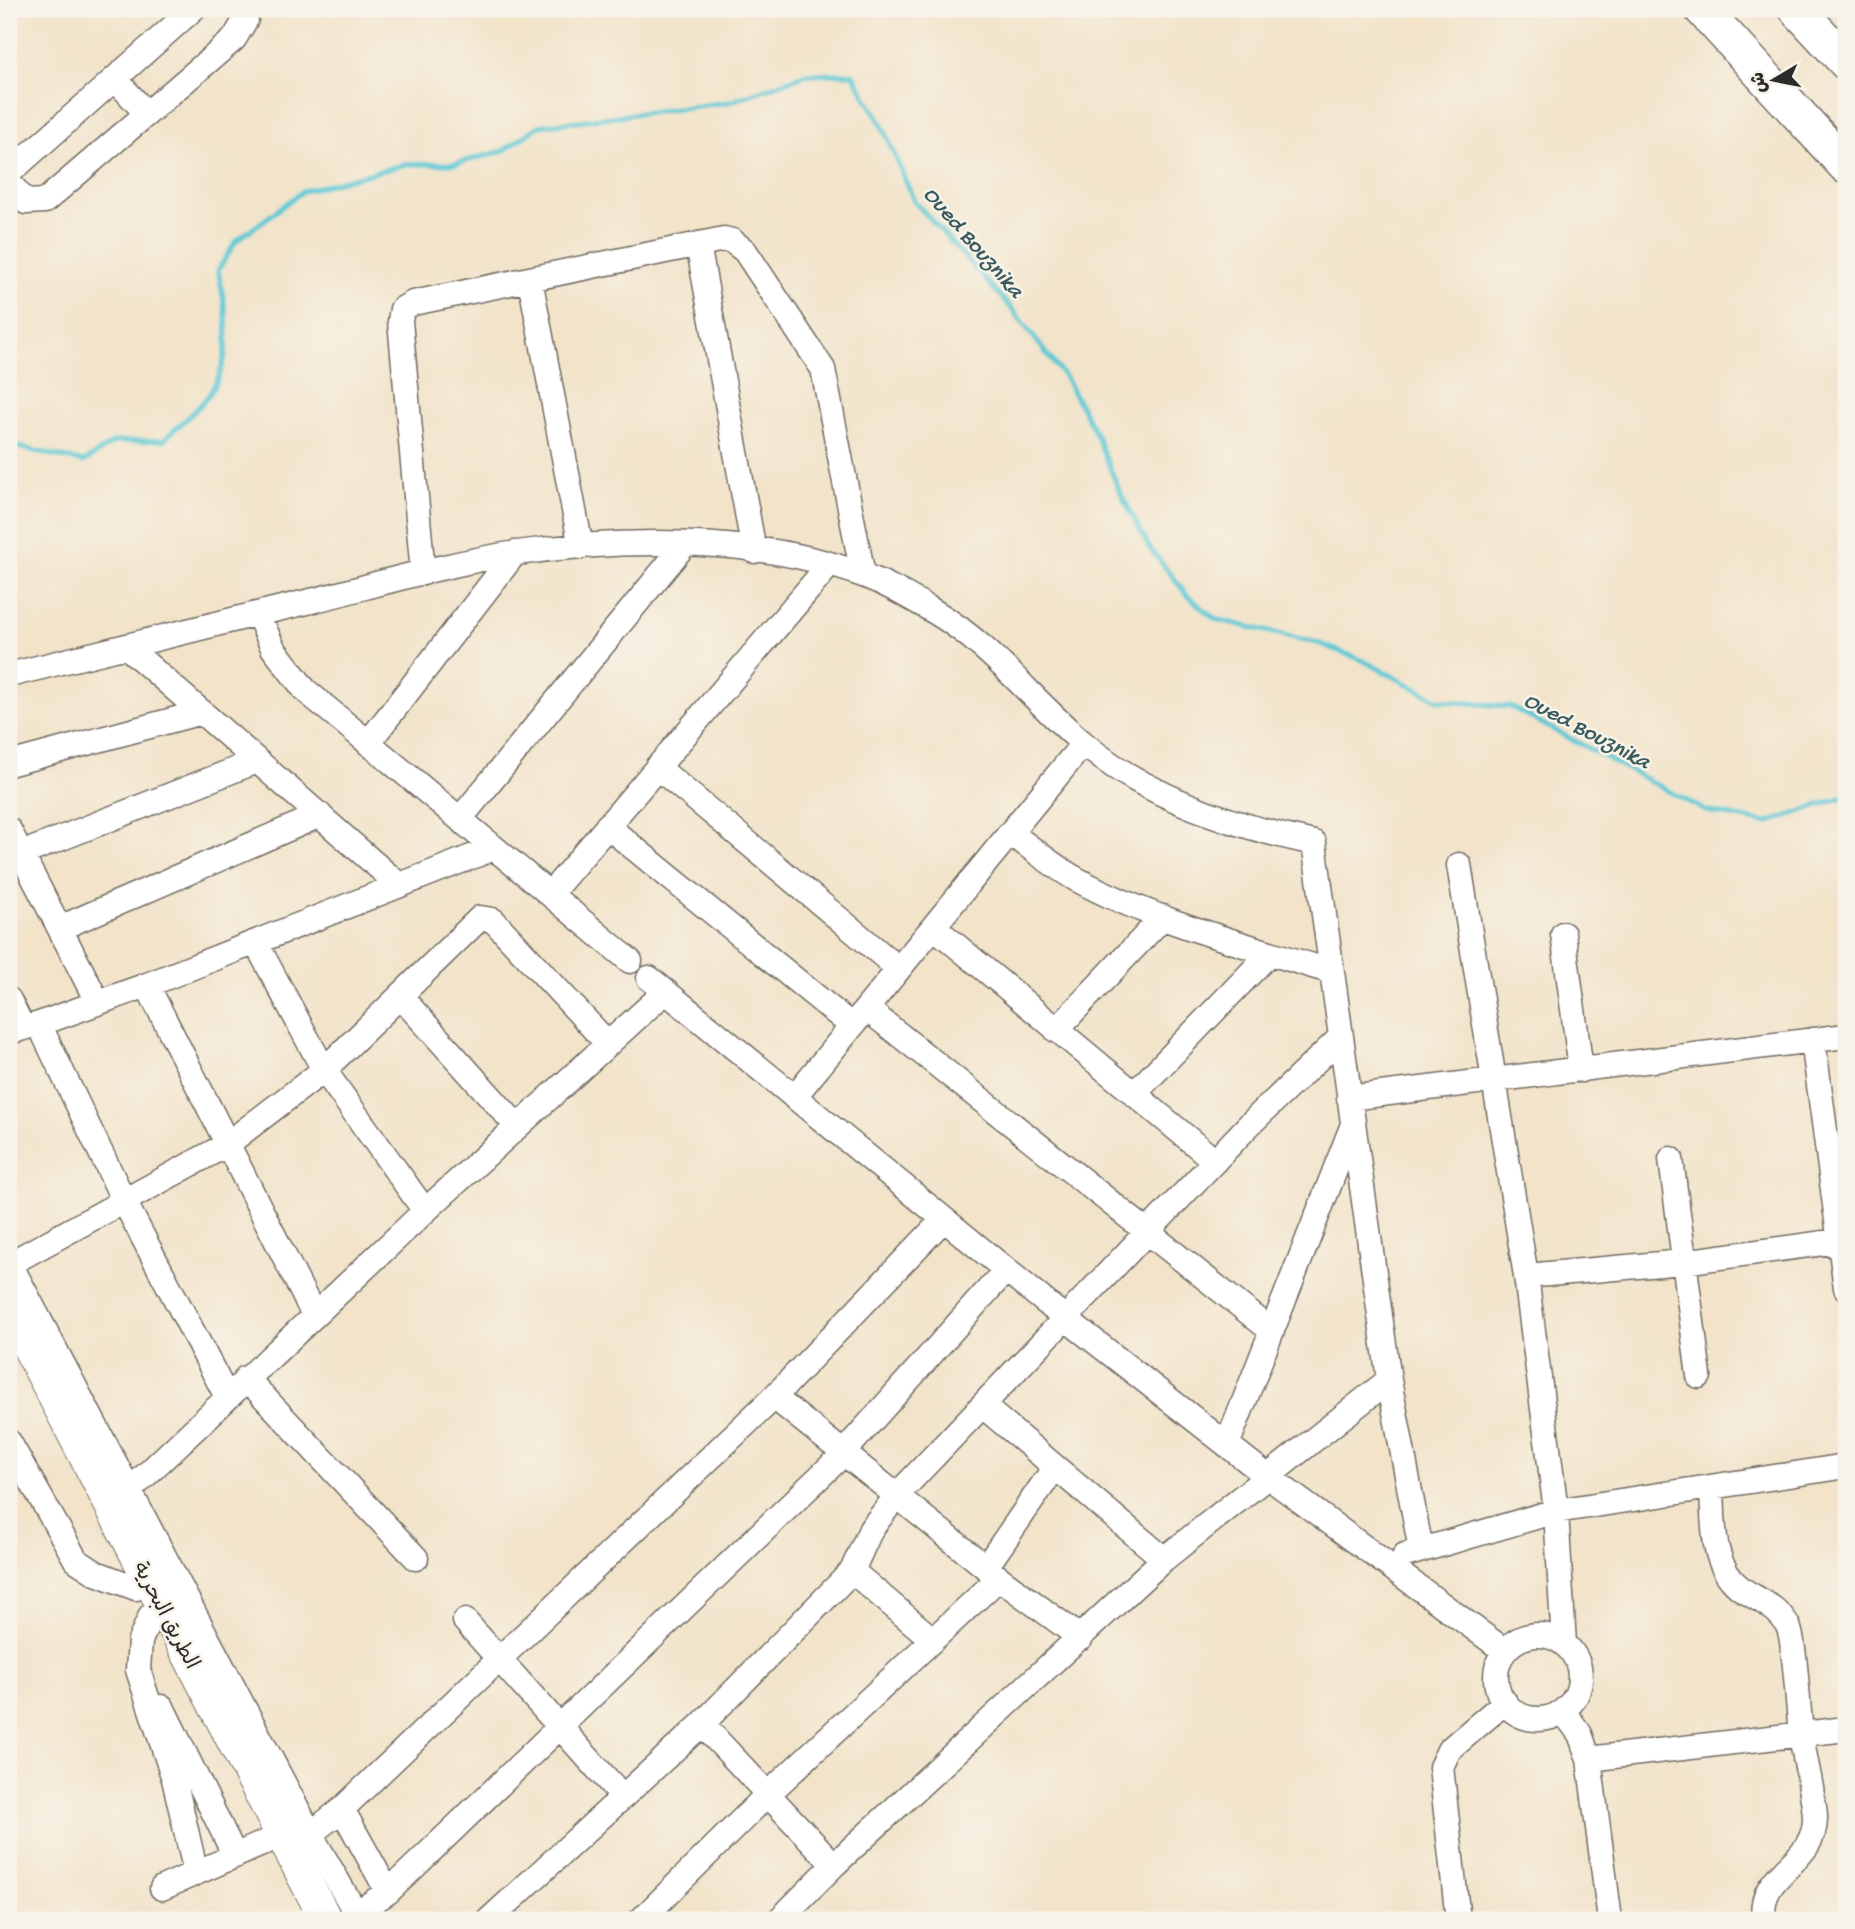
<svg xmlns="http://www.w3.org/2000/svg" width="1855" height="1929" font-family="'Gochi Hand','Playpen Sans Arabic',sans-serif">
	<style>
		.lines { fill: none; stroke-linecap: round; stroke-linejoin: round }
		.stream { stroke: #5cc8d5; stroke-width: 5 }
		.minor-casing { stroke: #716b62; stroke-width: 27 }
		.major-casing { stroke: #716b62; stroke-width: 34 }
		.highway-casing { stroke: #716b62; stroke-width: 38 }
		.minor { stroke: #fff; stroke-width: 24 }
		.major { stroke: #fff; stroke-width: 32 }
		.highway { stroke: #fff; stroke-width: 35 }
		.labels { text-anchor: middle; stroke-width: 5; stroke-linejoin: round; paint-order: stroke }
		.street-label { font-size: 21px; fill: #2b2b2b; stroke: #f7f3e8 }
		.water-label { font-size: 23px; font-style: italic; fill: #3a5a5e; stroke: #f7f3e8 }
	</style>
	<rect width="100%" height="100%" fill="#f7f3e8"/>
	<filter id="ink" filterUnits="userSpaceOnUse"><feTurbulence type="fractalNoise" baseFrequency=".0143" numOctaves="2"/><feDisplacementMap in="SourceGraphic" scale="14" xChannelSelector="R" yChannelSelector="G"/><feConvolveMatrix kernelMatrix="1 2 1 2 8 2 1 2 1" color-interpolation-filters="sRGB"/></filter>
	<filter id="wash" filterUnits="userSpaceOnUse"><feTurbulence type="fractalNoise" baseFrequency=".00686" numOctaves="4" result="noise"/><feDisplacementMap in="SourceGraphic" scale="28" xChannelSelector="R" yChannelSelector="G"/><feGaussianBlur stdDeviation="1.57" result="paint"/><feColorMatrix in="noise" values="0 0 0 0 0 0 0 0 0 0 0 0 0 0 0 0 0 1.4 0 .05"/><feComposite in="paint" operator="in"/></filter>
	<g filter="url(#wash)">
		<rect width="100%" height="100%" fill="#f2e3c9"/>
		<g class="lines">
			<path class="stream" d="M9,445L84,462L114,442L164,440C178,425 199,410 210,393C235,355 227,312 218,270L236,241L303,191L407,164H454L503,151L539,126L729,102L807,74H853L882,125L914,201L1012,309L1064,376L1094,430L1120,492L1149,547L1188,596L1215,619L1318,643L1362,660L1438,700L1511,707L1706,811L1767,823L1846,796"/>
		</g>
	</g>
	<g filter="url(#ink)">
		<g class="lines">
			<g class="minor-casing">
				<path id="minor" d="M115,79L147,114
					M9,173L193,9
					M9,183L26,202L45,201L234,39L246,19L244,9
					M698,244L754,551
					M530,279L581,547
					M423,573L400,321L402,309L413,303L724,239L732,241L745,251L823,369L863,575
					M258,614L273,648L305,690L630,961
					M126,646L399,885
					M9,675C109,650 210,625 311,601C379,584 448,563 517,553C623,538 759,536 860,574C886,583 911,598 935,612C992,646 1033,701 1083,743C1146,797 1234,826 1314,843L1389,1380L1421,1550
					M368,743L515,553
					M9,764L202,712
					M657,767L899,969
					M460,819L685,544
					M607,826L852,1026
					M9,830L98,1003
					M1010,833C1032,848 1053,866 1076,879C1156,922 1246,945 1332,972
					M21,854L257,761
					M1459,865L1526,1276L1556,1511L1564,1644
					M550,894L830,564
					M934,927L1215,1161
					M60,928L320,815
					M1563,934L1581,1070
					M256,943L324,1070L425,1211
					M649,978L1065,1318L1267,1476L1505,1651
					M147,985L314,1315
					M401,997L517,1126
					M9,1000L23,1028
					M867,1009L1272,1331
					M39,1024L124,1201L227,1397
					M1056,1030L1163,917
					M9,1032L39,1024L147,985L494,848
					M1813,1040L1846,1288
					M1134,1094L1270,953
					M794,1097L1083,744
					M1349,1098L1846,1036
					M1671,1159L1699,1376
					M9,1262L311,1835L360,1920
					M9,1264L226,1145L324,1070L480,918L493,920L608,1044
					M1526,1276L1683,1262L1846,1240
					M246,1378L416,1558
					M774,1397L999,1578L1081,1638
					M983,1406L1164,1559
					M9,1442L76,1560L96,1573L136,1588
					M1227,1445L1352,1127
					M1712,1488C1714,1524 1710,1567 1743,1590C1760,1601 1778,1607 1788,1626C1795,1640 1798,1711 1801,1732C1804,1760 1813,1788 1815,1816C1817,1865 1756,1870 1764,1920
					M109,1505L129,1491L425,1211L665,992
					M1405,1555L1556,1511L1846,1466
					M986,1567L1055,1467
					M852,1571L932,1639
					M151,1615L140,1641L138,1670L174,1779L196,1873
					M465,1621L622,1796
					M1496 1677a42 42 0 1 1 84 0a42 42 0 1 1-84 0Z
					M162,1707L235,1856
					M1563,1711L1580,1734L1589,1759
					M702,1724L834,1865
					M342,1809L388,1892
					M290,1850L342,1809L774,1397L943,1220
					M162,1888L282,1835
					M346,1920L388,1892L836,1461L1005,1271
					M489,1920L702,1724L852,1571L871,1529L898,1494L1250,1124L1341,1037
					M641,1920L768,1794L999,1578
					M779,1920L834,1865L1164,1559L1389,1380
					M1458,1920L1441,1767L1449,1750L1505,1702
					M1610,1920L1589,1759L1846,1729"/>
			</g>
			<g class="major-casing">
				<path id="major" d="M9,1310L326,1920"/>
			</g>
			<g class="highway-casing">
				<path id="highway" d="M1702,9L1846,166
					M1797,9L1846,62"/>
			</g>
			<use href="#minor" class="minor"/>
			<use href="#major" class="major"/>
			<use href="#highway" class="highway"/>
		</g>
	</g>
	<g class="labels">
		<g class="street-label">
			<text transform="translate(167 1615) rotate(62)" y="7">الطريق البحرية</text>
		</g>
		<g class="water-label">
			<text transform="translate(975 241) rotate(49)" y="8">Oued Bouznika</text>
			<text transform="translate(1588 729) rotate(28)" y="8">Oued Bouznika</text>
		</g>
	</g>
	<rect width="1855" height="1929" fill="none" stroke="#f7f3e8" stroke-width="35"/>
	<g transform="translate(1774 80) rotate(260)" stroke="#f7f3e8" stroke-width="5" paint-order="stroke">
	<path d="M0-5L12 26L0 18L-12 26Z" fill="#2b2b2b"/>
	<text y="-10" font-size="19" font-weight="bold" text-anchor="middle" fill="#2b2b2b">ش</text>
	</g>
</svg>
